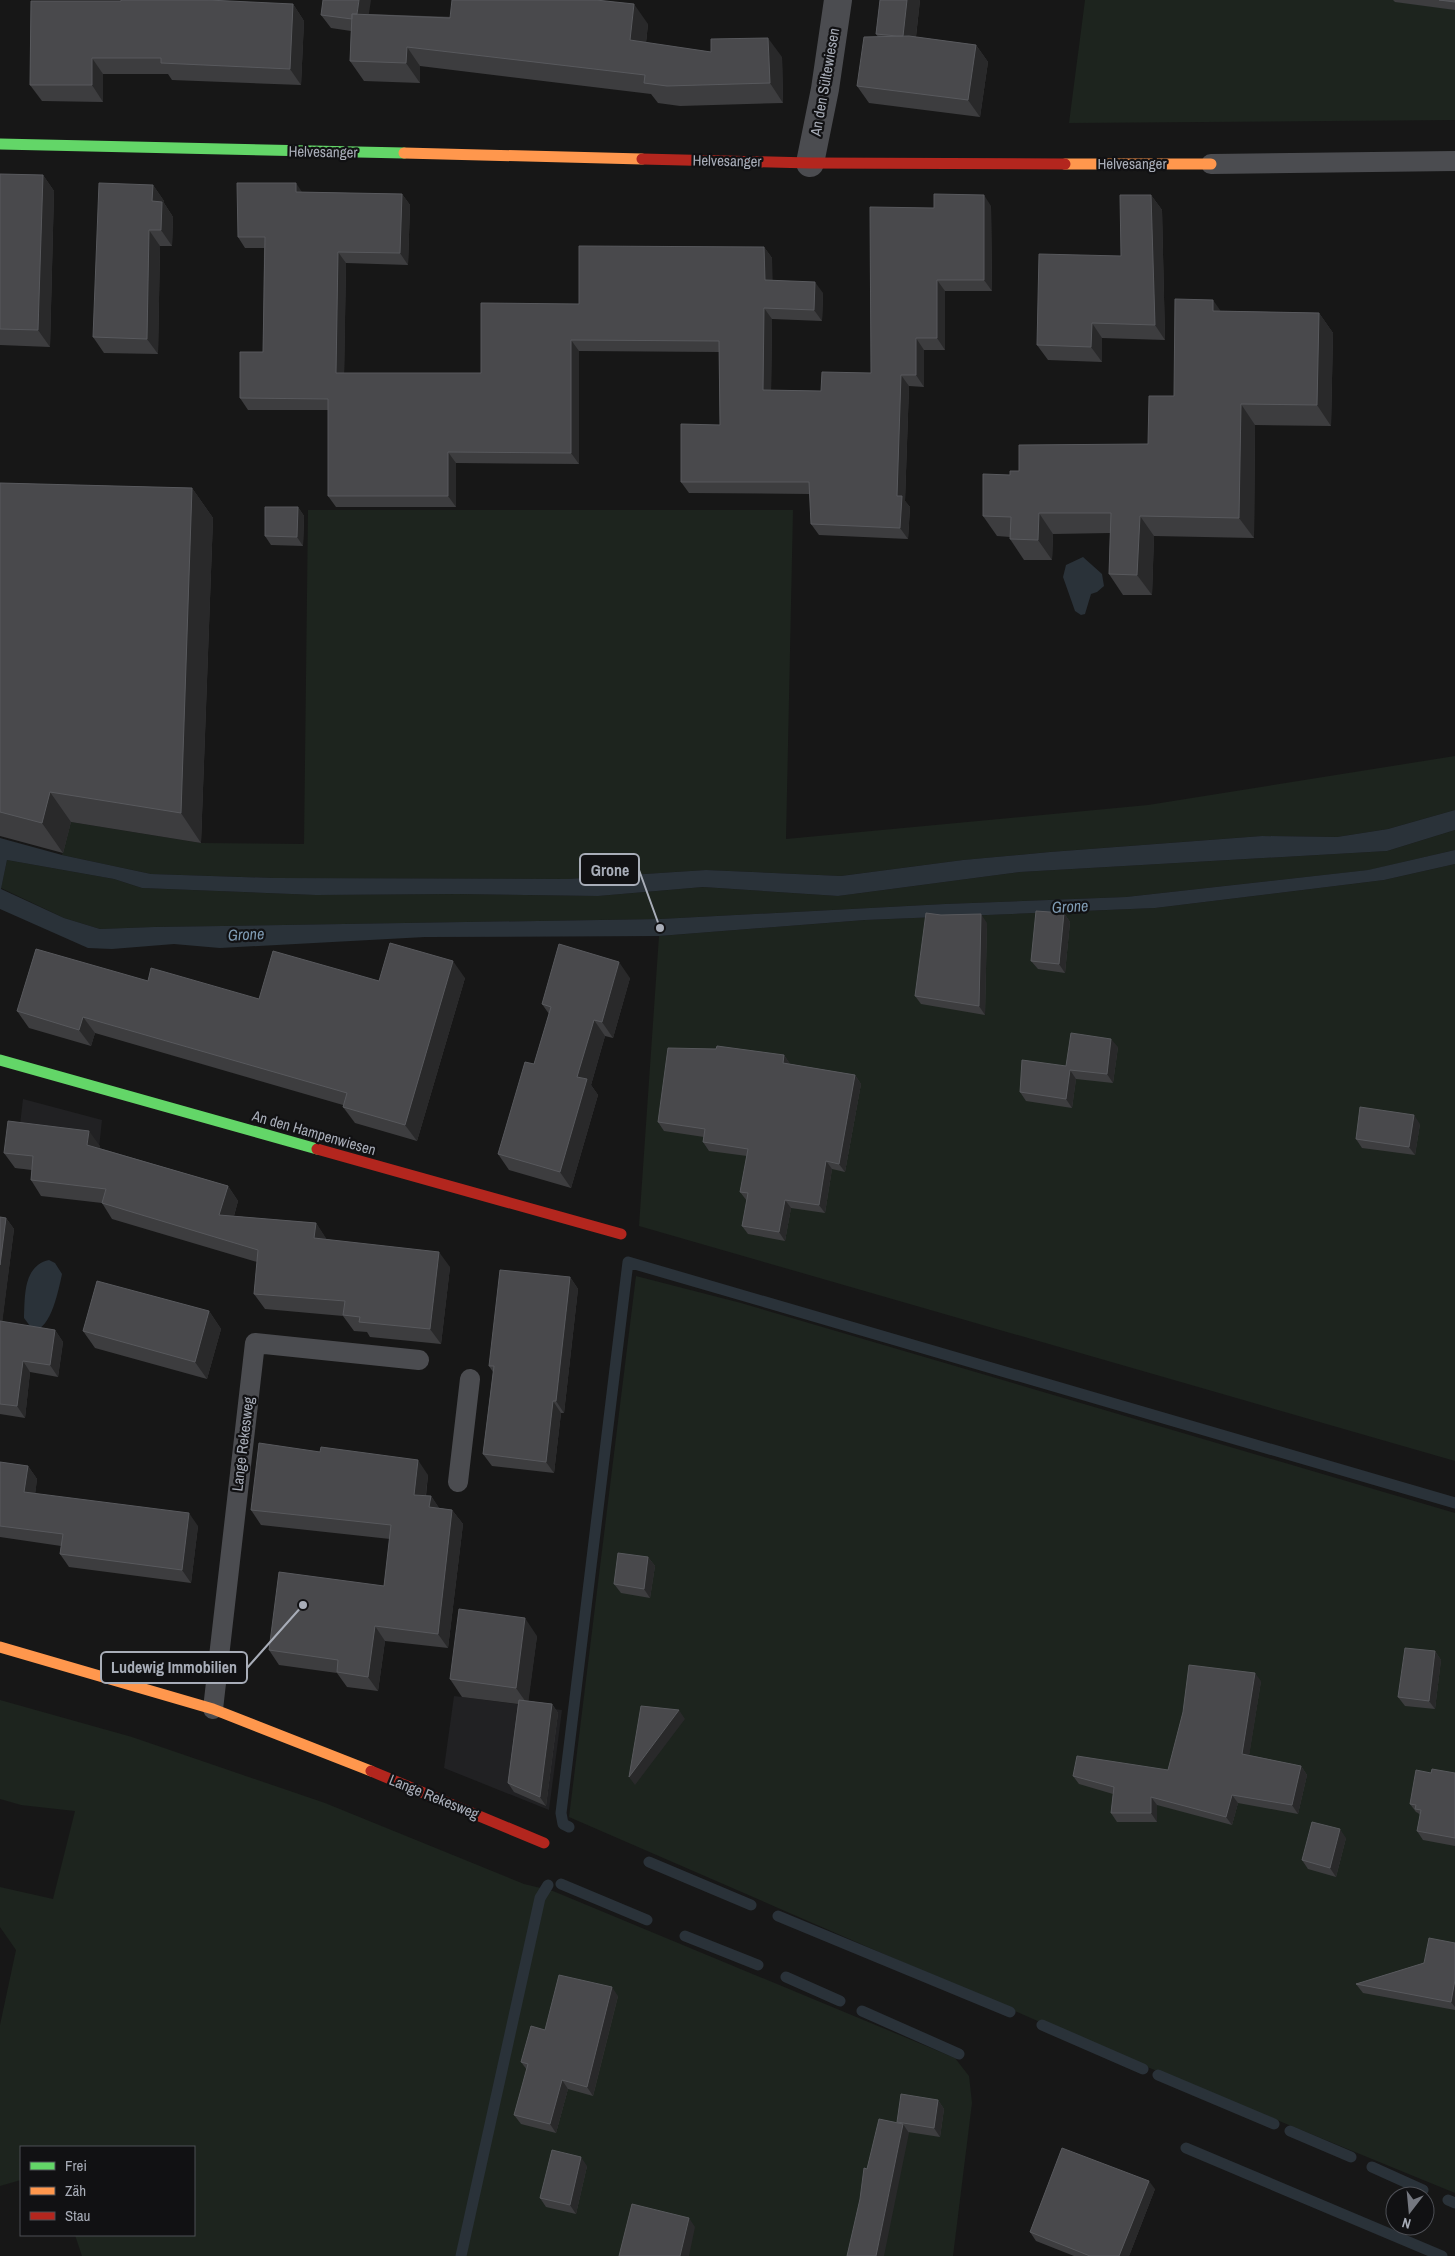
<svg xmlns="http://www.w3.org/2000/svg" width="1455" height="2256" font-family="'Archivo Narrow',sans-serif">
	<style>
		.built { fill: #212123 }
		.green { fill: #1d241e }
		.water { fill: #2a3239 }
		.lines { fill: none; stroke-linecap: round; stroke-linejoin: round }
		.stream { stroke: #2a3239; stroke-width: 11 }
		.lane { stroke: #4b4c50; stroke-width: 20 }
		.street { stroke: #4b4c50; stroke-width: 28 }
		.fast { stroke: #63d668; stroke-width: 11 }
		.slow { stroke: #ff974d; stroke-width: 11 }
		.jam { stroke: #b3261e; stroke-width: 11 }
		.wall { fill: #3d3d3f }
		.shaded-wall { fill: #29292a }
		.building { fill: #49494c; stroke: #58595d }
		.labels { text-anchor: middle; stroke-width: 4.5; stroke-linejoin: round; paint-order: stroke }
		.street-label { font-size: 15px; fill: #a8adb8; stroke: #111113 }
		.water-label { font-size: 16px; font-style: italic; fill: #7f9bb3; stroke: #111113 }
		.leader { fill: none; stroke: #a8adb8; stroke-width: 2 }
		.callout-dot { fill: #a8adb8; stroke: #111113; stroke-width: 2 }
		.callout { fill: #111113; stroke: #a8adb8; stroke-width: 2 }
		.callout-label { font-size: 16px; text-anchor: middle; font-weight: bold; fill: #a8adb8 }
	</style>
	<rect width="100%" height="100%" fill="#171717"/>
	<path class="built" d="M23,1099L102,1120L96,1177L15,1168Z
		M454,1696L562,1710L549,1810L444,1768Z"/>
	<path class="green" d="M1085,0H1455V120L1069,123Z
		M308,510H793L786,839L1148,805L1455,756V810L1388,829L1337,837L1262,836L1050,852L963,860L841,876L706,870L568,879L274,878L151,874L62,855L71,822L201,843L304,844Z
		M1455,830V850L1369,870L1126,897L945,904L660,919L154,927L100,929L64,918L1,888L7,860L114,879L142,888L316,895L458,894L598,896L703,887L838,896L1020,872L1387,851Z
		M1455,864V1461L639,1226L659,936L865,920L1155,908L1384,880Z
		M636,1276L741,1303L1455,1513V2193L1086,2042L569,1817Z
		M0,1700L132,1737L325,1803L524,1884L553,1891L955,2058L969,2076L972,2103L953,2256H82L75,2235H194V2147H21V2180L0,2186V2025L16,1950L0,1927V1887L53,1899L75,1811L21,1805L0,1799Z"/>
	<path class="water" d="M1083,557L1102,574L1104,586L1097,592L1091,594L1085,614L1081,615L1075,611L1063,577L1066,565Z
		M1455,810V830L1387,851L1020,872L838,896L703,887L598,896L458,894L316,895L142,888L114,879L7,860L1,889L64,918L100,929L154,927L660,919L945,904L1126,897L1368,870L1455,850V864L1384,880L1155,908L865,920L659,936L425,937L220,948L174,944L112,949L88,948L0,909V838L62,855L151,874L274,878L568,879L706,870L841,876L963,860L1050,852L1262,836L1337,837L1388,829Z
		M49,1260L55,1263L62,1274C59,1288 51,1331 33,1330L24,1318C25,1296 23,1266 49,1260Z"/>
	<g class="lines">
		<path class="stream" d="M569,1827L563,1824L561,1813L628,1262L1455,1503
			M649,1862L751,1905
			M561,1884L647,1920
			M778,1916L1010,2012
			M685,1936L758,1965
			M786,1977L840,2001
			M862,2011L959,2054
			M1042,2025L1143,2069
			M1158,2075L1274,2124
			M1290,2131L1351,2157
			M1186,2148L1442,2256
			M1372,2167L1423,2190
			M1448,2200L1455,2203
			M461,2256L540,1898L548,1885"/>
		<path class="lane" d="M1211,164L1455,161
			M458,1482L470,1379
			M213,1709L255,1343L419,1360"/>
		<path class="street" d="M810,163L825,89L838,0"/>
		<path class="fast" d="M0,144L404,153
			M0,1060L317,1149"/>
		<path class="slow" d="M404,153L642,159
			M1065,164H1211
			M0,1647L213,1709L371,1771"/>
		<path class="jam" d="M642,159L810,163L1065,164
			M317,1149L621,1234
			M371,1771L544,1843"/>
	</g>
	<path class="wall" d="M880,0H920L916,37L976,45L988,62L980,117L869,103L857,86L878,37L876,34Z
		M1393,0H1455V10L1395,2Z
		M31,1L293,4L304,21L301,85L172,80L168,74H103V102L42,101L30,85Z
		M369,14L648,24L646,43L711,52L782,57L783,103L680,106L658,103L651,94L420,66V83L364,81L350,61L351,31L331,28L321,15Z
		M0,174L43,175L54,191L50,347L0,345Z
		M153,185L164,201V203L173,217L172,246H160L158,354L104,353L93,337Z
		M302,192L402,194L410,205L408,265L346,263L344,373H481L579,304L764,247L772,258V280L823,293L822,321L772,319L771,390L821,391L871,373L934,208L991,206L992,291H945V350H924V387L909,386L905,501L910,507L908,539L819,535L811,524L810,494L689,493L681,482L720,425L719,352L579,351V464L456,463V507H336L328,496V410H248L240,398L263,352L264,248H245L238,237Z
		M1151,195L1162,210L1165,340L1102,338V362L1048,360L1037,345L1121,256Z
		M1221,311L1319,313L1333,333L1331,426L1255,425L1254,538L1154,536L1152,595H1123L1109,574L1110,533L1053,534L1052,560H1024L1010,539V537L997,536L983,516L1010,475L1019,471L1148,444L1174,396Z
		M0,483L192,488L213,518L201,843L71,822L63,853L0,836Z
		M298,507L304,516L303,546L271,545L265,536Z
		M1064,913L1070,922L1065,973L1038,969L1031,961Z
		M987,923L985,1015L921,1004L915,996Z
		M465,978L417,1141L355,1123L343,1107V1105L95,1033L91,1046L29,1028L17,1011L148,981L259,999L379,981Z
		M630,978L613,1038L605,1036L591,1085L598,1095L571,1188L509,1170L498,1154L534,1064L549,1014L542,1004Z
		M1118,1047L1113,1083L1076,1079L1072,1108L1026,1101L1020,1092Z
		M784,1055L790,1064L855,1075L861,1084L845,1172L832,1169L825,1213L791,1208L785,1241L748,1234L742,1226L747,1201L740,1192L747,1156L709,1151L703,1142L704,1137L664,1131L658,1122Z
		M1420,1124L1415,1155L1362,1148L1356,1139Z
		M100,1146L99,1148L228,1186L238,1201L234,1216L316,1223L326,1239L450,1267L441,1344L370,1337L367,1332L354,1331L343,1316L265,1309L254,1294L257,1262L112,1219L102,1203L41,1196L31,1180L32,1170L15,1168L4,1153Z
		M0,1217L6,1218L14,1229L2,1322L55,1330L63,1342L58,1377L30,1372L25,1418L0,1414Z
		M570,1277L578,1289L564,1413H561L554,1473L492,1466L483,1454L493,1372L489,1366Z
		M209,1311L221,1329L207,1379L95,1348L83,1331Z
		M320,1452L428,1475L426,1496H431L439,1508L452,1510L463,1524L448,1648L385,1641L378,1691L347,1687L337,1673L279,1665L269,1650L384,1586L390,1539L261,1525L251,1510Z
		M0,1462L28,1466L37,1479L35,1494L198,1526L191,1583L69,1567L60,1554L61,1546L0,1537Z
		M648,1557L655,1566L650,1598L621,1593L614,1584Z
		M537,1636L528,1701L552,1704L558,1713L546,1806L514,1792L508,1783L518,1704L462,1697L450,1679Z
		M1435,1651L1441,1660L1435,1709L1405,1706L1398,1697Z
		M1261,1681L1249,1755L1301,1766L1307,1775L1298,1814L1238,1803L1232,1825L1157,1805V1822H1117L1111,1813L1113,1794L1079,1784L1073,1776L1168,1770Z
		M1431,1773H1455V1846L1423,1840L1417,1831L1420,1815L1418,1813L1416,1812L1410,1804Z
		M1346,1838L1336,1877L1308,1869L1302,1860Z
		M1455,1943V2010L1363,1993L1356,1984L1424,1963Z
		M618,1996L593,2096L568,2089L556,2133L521,2124L514,2115L527,2070L521,2062L545,2030Z
		M938,2100L944,2109L940,2137L908,2132L909,2133L867,2169L897,2123Z
		M587,2166L576,2214L546,2207L540,2198Z
		M1155,2189L1129,2256H1074L1036,2241L1030,2232Z"/>
	<path class="shaded-wall" d="M359,0H371L366,33L356,20Z
		M907,0H920L914,53L903,37Z
		M293,4L304,21L301,85L290,69Z
		M634,4L648,24L644,60L630,40Z
		M768,38L782,57L783,103L770,83Z
		M976,45L988,62L980,117L968,100Z
		M407,47L420,66V83L406,63Z
		M92,58L103,74V102L92,85Z
		M43,175L54,191L50,347L38,330Z
		M296,183L304,195L296,192Z
		M153,185L164,201V203L173,217L172,246L161,230L152,201Z
		M402,194L410,205L408,265L400,253Z
		M984,195L991,206L992,291L984,280Z
		M1151,195L1162,210L1165,340L1155,325Z
		M149,230L160,246L158,354L147,339Z
		M764,247L772,258L773,291L765,280Z
		M338,252L346,263L344,384L336,373Z
		M937,280L945,291V350L937,338Z
		M815,282L823,293L822,321L814,310Z
		M1213,300L1227,320L1213,311Z
		M764,308L772,319L771,402L763,390Z
		M1319,313L1333,333L1331,426L1317,405Z
		M1092,323L1102,338V362L1091,347Z
		M916,338L924,350V387L916,375Z
		M571,340L579,351V464L571,453Z
		M901,375L909,386L905,501L910,507L908,539L900,528L897,496Z
		M1241,404L1255,425L1254,538L1239,518Z
		M448,452L456,463V507L448,496Z
		M192,488L213,518L201,843L181,813Z
		M298,507L304,516L303,546L297,537Z
		M1039,513L1053,534L1052,560L1038,540Z
		M1140,516L1154,536L1152,595L1137,575Z
		M50,792L71,822L63,853L42,823Z
		M1064,913L1070,922L1065,973L1059,964Z
		M981,914L987,923L985,1015L979,1006Z
		M453,961L465,978L417,1141L405,1125Z
		M619,962L630,978L613,1038L602,1022Z
		M83,1017L95,1033L91,1046L79,1030Z
		M594,1020L605,1036L591,1085L598,1095L571,1188L560,1172L577,1077Z
		M1111,1039L1118,1047L1113,1083L1107,1074Z
		M784,1055L790,1064L789,1072L783,1063Z
		M1070,1070L1076,1079L1072,1108L1066,1099Z
		M855,1075L861,1084L845,1172L839,1164Z
		M1414,1115L1420,1124L1415,1155L1409,1147Z
		M89,1131L100,1146L98,1160L87,1145Z
		M826,1161L832,1169L825,1213L819,1205Z
		M228,1186L238,1201L230,1230L219,1215Z
		M785,1200L791,1208L785,1241L779,1232Z
		M6,1218L14,1229L1,1332L0,1330V1265Z
		M316,1223L326,1238L325,1253L314,1238Z
		M439,1252L450,1267L441,1344L430,1329Z
		M570,1277L578,1289L564,1413L556,1401Z
		M209,1311L221,1329L207,1379L195,1362Z
		M55,1330L63,1342L58,1377L50,1365Z
		M23,1361L30,1372L25,1418L17,1406Z
		M553,1401L561,1413L554,1473L546,1462Z
		M418,1460L428,1475L424,1509L414,1495Z
		M28,1466L37,1479L34,1505L24,1492Z
		M431,1496L441,1511L429,1507Z
		M452,1510L463,1524L448,1648L438,1634Z
		M189,1513L198,1526L191,1583L182,1570Z
		M648,1557L655,1566L650,1598L644,1589Z
		M525,1618L537,1636L528,1705L516,1688Z
		M375,1626L385,1641L378,1691L368,1677Z
		M1435,1651L1441,1660L1435,1709L1429,1701Z
		M1255,1673L1261,1681L1248,1763L1242,1754Z
		M552,1704L558,1713L546,1806L540,1797Z
		M679,1710L685,1719L635,1785L629,1777Z
		M1301,1766L1307,1775L1298,1814L1292,1805Z
		M1232,1795L1238,1803L1232,1825L1226,1817Z
		M1151,1797L1157,1805V1822L1151,1813Z
		M1340,1829L1346,1838L1336,1877L1330,1868Z
		M1455,1980V2007L1451,2002Z
		M612,1987L618,1996L593,2096L587,2087Z
		M562,2080L568,2089L556,2133L550,2124Z
		M938,2100L944,2109L940,2137L934,2128Z
		M903,2124L909,2133L884,2256H876Z
		M581,2157L587,2166L576,2214L570,2205Z
		M1149,2181L1155,2189L1129,2256H1119Z
		M689,2218L695,2227L689,2256H680Z"/>
	<path class="building" d="M121,0H208L293,4L290,69L161,63V58H92V85H30L31,1H121Z
		M323,0H359L357,14H352V19L321,15Z
		M452,0H596L634,4L630,40L711,52V39L768,38L770,83L667,86L644,83L645,75L407,47L406,63L350,61L352,14L450,18Z
		M880,0H907L903,36H897L876,34Z
		M1439,0H1455V2Z
		M909,36L976,45L968,100L857,86L864,37Z
		M0,174L43,175L38,330L0,329Z
		M99,183L153,185L152,201L162,202L161,230H149L147,339L93,337Z
		M237,183H296V192L402,194L400,253L338,252L336,373H481V303L579,304V246L764,247L765,280L815,282L814,310L764,308L763,390L821,391L822,372L871,373L870,207L934,208V194L984,195V280H937V338H916V375H901L897,496H902L900,528L811,524L809,482H681V424L720,425L719,341L571,340V453L448,452V496H328V399L240,398V352H263L265,237H238Z
		M1120,195H1151L1155,325L1092,323L1091,347L1037,345L1039,254L1121,256Z
		M1175,299L1213,300V311L1319,313L1317,405L1241,404L1239,518L1140,516L1137,575L1109,574L1111,513H1039L1038,540L1010,539L1011,517L983,516V474L1010,475V471H1019V445L1148,444L1149,396H1174Z
		M0,483L192,488L181,813L50,792L42,823L0,812Z
		M265,507H298L297,537L265,536Z
		M1036,911L1064,913L1059,964L1031,961Z
		M926,913L941,915L981,914L979,1006L915,996Z
		M390,943L453,961L405,1125L343,1107L347,1093L83,1017L79,1030L17,1011L36,949L148,981L151,968L259,999L273,951L379,981Z
		M559,944L619,962L602,1022L594,1020L577,1077L587,1079L560,1172L498,1154L525,1062L534,1064L551,1007L542,1004Z
		M1071,1033L1111,1039L1107,1074L1070,1070L1066,1099L1020,1092L1022,1060L1066,1066Z
		M717,1046L784,1055L783,1063L855,1075L839,1164L826,1161L819,1205L785,1200L779,1232L742,1226L748,1193L740,1192L748,1149L703,1142L705,1129L658,1122L668,1048L716,1049Z
		M1360,1107L1414,1115L1409,1147L1356,1139Z
		M8,1121L89,1131L87,1145L228,1186L219,1215L316,1223L314,1238L439,1252L430,1329L359,1322L360,1317L343,1315L345,1301L254,1294L258,1250L102,1203L106,1189L31,1180L33,1156L4,1153Z
		M0,1217L6,1218L0,1265Z
		M500,1270L570,1277L556,1401H553L546,1462L483,1454L494,1366H489Z
		M97,1281L209,1311L195,1362L83,1331Z
		M0,1321L55,1330L50,1365L23,1361L17,1406L0,1404Z
		M259,1443L320,1452L321,1447L418,1460L414,1495L431,1496L429,1507L452,1510L438,1634L375,1626L368,1677L337,1672L338,1660L269,1650L279,1572L384,1586L391,1525L251,1510Z
		M0,1462L28,1466L24,1492L189,1513L182,1570L60,1554L63,1534L0,1526Z
		M618,1553L648,1557L644,1589L614,1584Z
		M459,1609L525,1618L516,1688L450,1679Z
		M1405,1648L1435,1651L1429,1701L1398,1697Z
		M1189,1665L1255,1673L1242,1754L1301,1766L1292,1805L1232,1795L1226,1817L1151,1797V1813H1111L1114,1787L1073,1776L1077,1756L1168,1770L1183,1712Z
		M519,1700L552,1704L540,1797L508,1783Z
		M641,1706L679,1710L629,1777Z
		M1432,1769L1455,1773V1838L1417,1831L1421,1810L1415,1809L1416,1805L1410,1804L1416,1770L1431,1773Z
		M1312,1822L1340,1829L1330,1868L1302,1860Z
		M1429,1938L1455,1943V1980L1451,2002L1356,1984L1424,1963Z
		M559,1975L612,1987L587,2087L562,2080L550,2124L514,2115L528,2064L521,2062L531,2026L545,2030Z
		M901,2094L938,2100L934,2128L897,2122Z
		M879,2119L903,2124L876,2256H847L860,2199L864,2168L867,2169Z
		M1062,2148L1149,2181L1119,2256H1090L1030,2232Z
		M552,2150L581,2157L570,2205L540,2198Z
		M632,2204L689,2218L680,2256H619Z"/>
	<g class="labels">
		<g class="street-label">
			<text transform="translate(825 82) rotate(-80)" y="5">An den Sültewiesen</text>
			<text transform="translate(323 152) rotate(1)" y="5">Helvesanger</text>
			<text transform="translate(727 161) rotate(1)" y="5">Helvesanger</text>
			<text x="1132" y="169">Helvesanger</text>
			<text transform="translate(314 1133) rotate(16)" y="5">An den Hampenwiesen</text>
			<text transform="translate(243 1444) rotate(-83)" y="5">Lange Rekesweg</text>
			<text transform="translate(434 1797) rotate(22)" y="5">Lange Rekesweg</text>
		</g>
		<g class="water-label">
			<text transform="translate(1070 906) rotate(-3)" y="6">Grone</text>
			<text transform="translate(246 934) rotate(-2)" y="6">Grone</text>
		</g>
	</g>
	<path class="leader" d="M660 928L639 870M303 1605L247 1668"/>
	<g class="callout-dot">
		<circle cx="660" cy="928" r="5"/>
		<circle cx="303" cy="1605" r="5"/>
	</g>
	<g class="callout">
		<rect x="580" y="854" width="59" height="31" rx="5"/>
		<rect x="101" y="1652" width="146" height="31" rx="5"/>
	</g>
	<g class="callout-label">
		<text x="610" y="876">Grone</text>
		<text x="174" y="1673">Ludewig Immobilien</text>
	</g>
	<rect x="20" y="2146" width="175" height="90" fill="#111113" stroke="#4d4f55"/>
	<rect x="30" y="2162" width="25" height="8" fill="#63d668" stroke="#4d4f55"/>
	<text x="65" y="2171" font-size="15" fill="#a8adb8">Frei</text>
	<rect x="30" y="2187" width="25" height="8" fill="#ff974d" stroke="#4d4f55"/>
	<text x="65" y="2196" font-size="15" fill="#a8adb8">Zäh</text>
	<rect x="30" y="2212" width="25" height="8" fill="#b3261e" stroke="#4d4f55"/>
	<text x="65" y="2221" font-size="15" fill="#a8adb8">Stau</text>
	<g transform="translate(1410 2211) rotate(196)"><circle r="24" fill="#111113" stroke="#4d4f55"/>
	<path d="M0-4L9 19L0 12L-9 19Z" fill="#757880"/>
	<text y="-8" font-size="14" font-weight="bold" text-anchor="middle" fill="#a8adb8">N</text>
	</g>
</svg>
